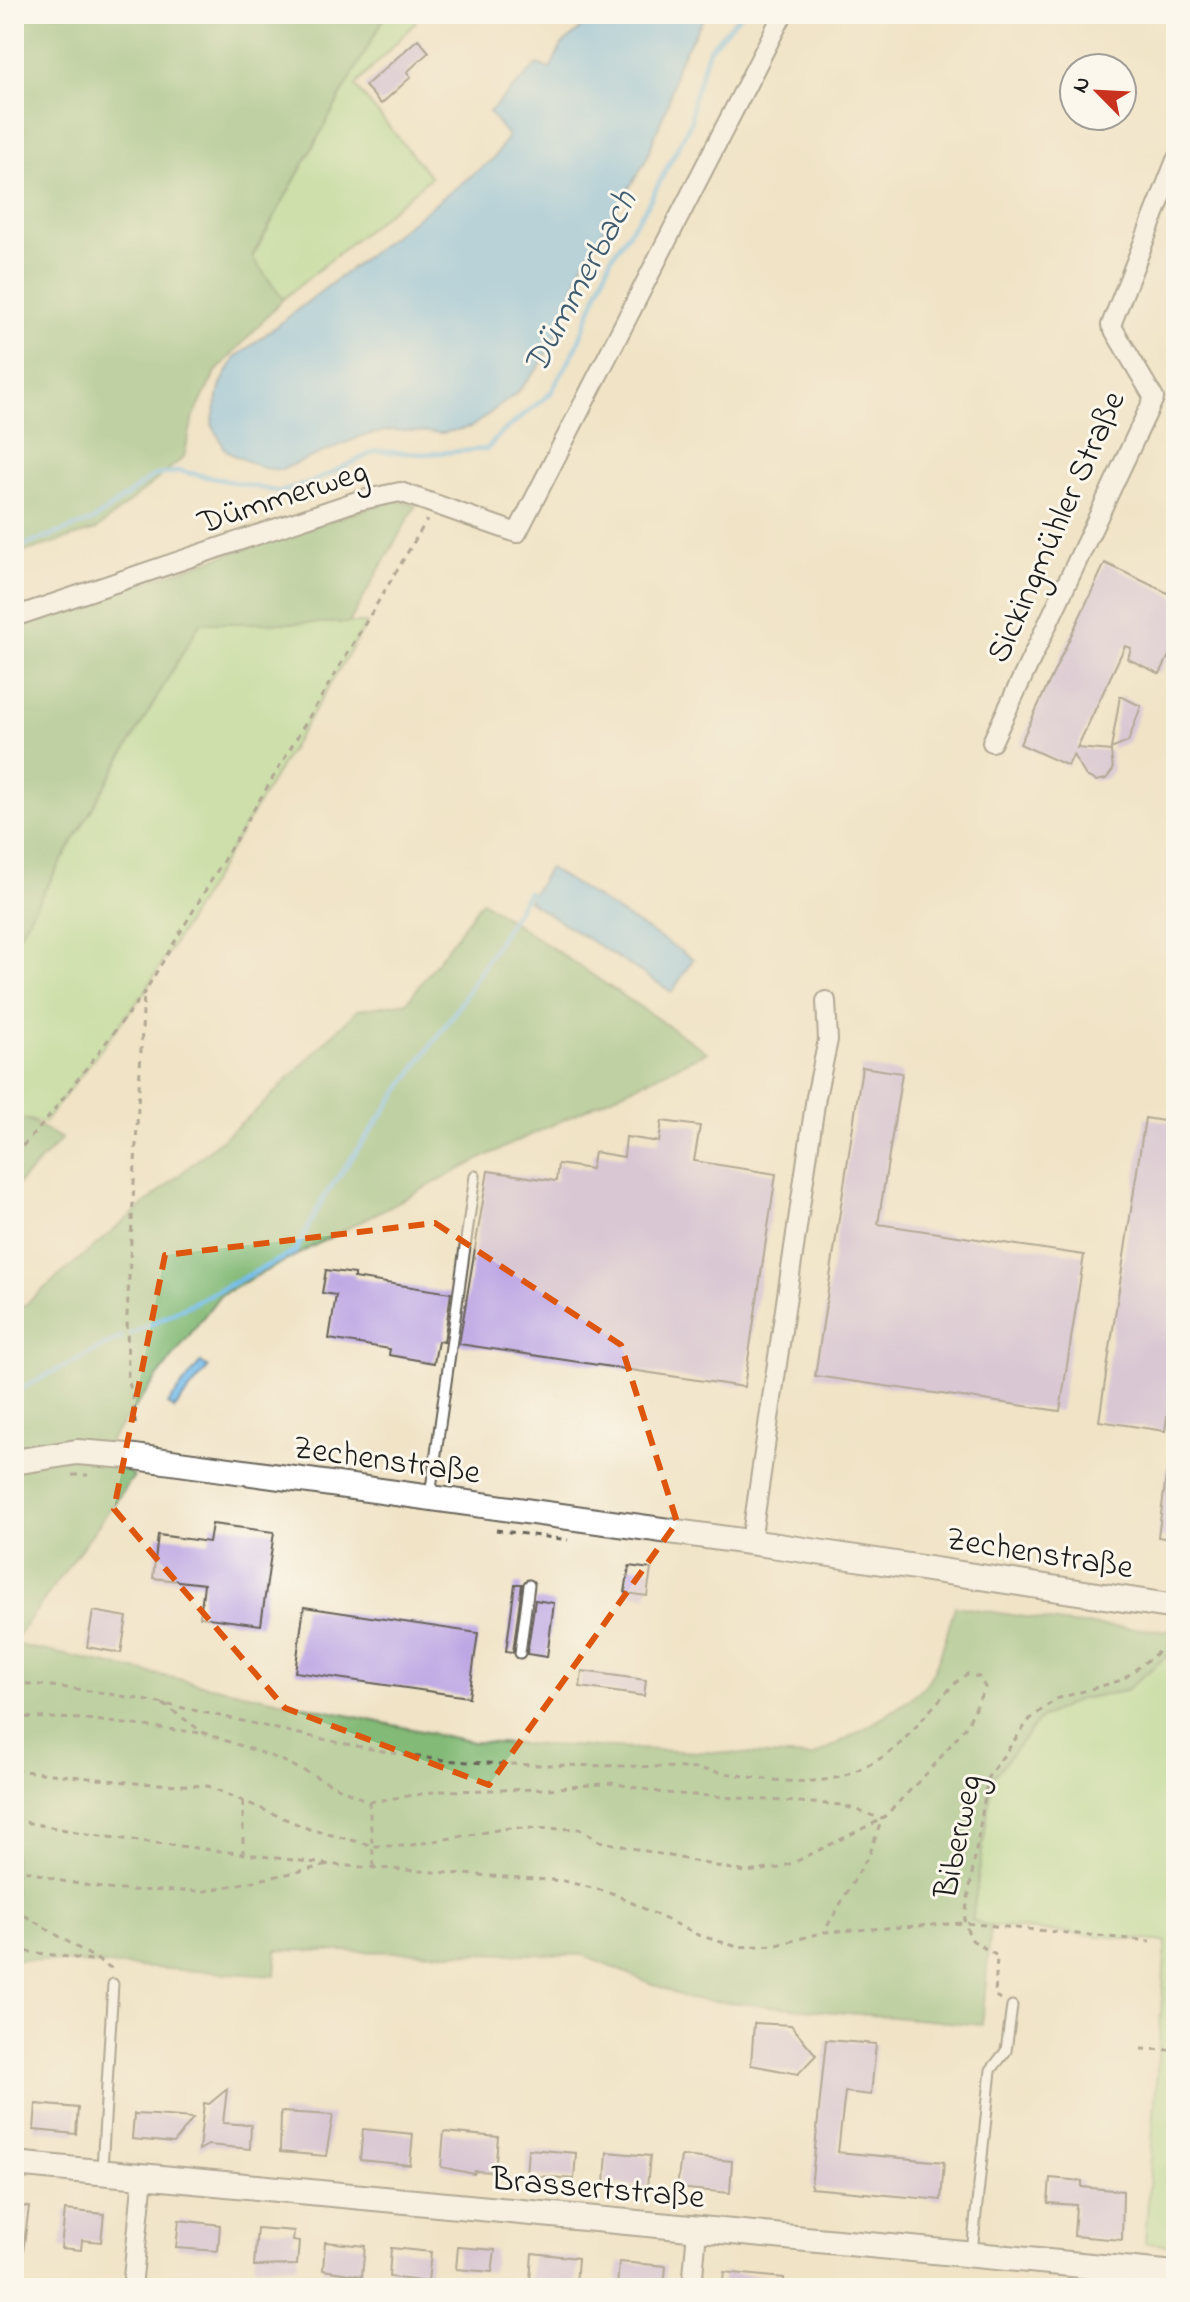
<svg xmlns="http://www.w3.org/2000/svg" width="1190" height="2302" font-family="'Indie Flower',sans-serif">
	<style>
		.green { fill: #a4da8b; stroke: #607b54; stroke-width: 2 }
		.forest { fill: #83ba77; stroke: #506b4a; stroke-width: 2 }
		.water { fill: #74bded; stroke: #486c84; stroke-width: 2 }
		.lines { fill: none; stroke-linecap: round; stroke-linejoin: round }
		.stream { stroke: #74bded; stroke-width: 5 }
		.building { fill: #bca5e4 }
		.lane-casing { stroke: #666258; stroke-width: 13 }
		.street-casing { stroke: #666258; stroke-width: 22 }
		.secondary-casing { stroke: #666258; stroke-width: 28 }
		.path { stroke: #666258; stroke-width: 3; stroke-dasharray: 6 6; stroke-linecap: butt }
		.lane { stroke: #fff; stroke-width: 9 }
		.street { stroke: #fff; stroke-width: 18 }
		.secondary { stroke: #fff; stroke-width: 24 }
		.marked { fill: none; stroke: #de560d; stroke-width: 6; stroke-dasharray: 16 10; stroke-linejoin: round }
		.labels { text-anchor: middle; stroke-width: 6; stroke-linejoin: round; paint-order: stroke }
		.street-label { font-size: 34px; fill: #1c1c1c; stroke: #fbf7ec }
		.water-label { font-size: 36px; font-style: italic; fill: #3f5c70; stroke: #fbf7ec }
	</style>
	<rect width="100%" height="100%" fill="#fbf7ec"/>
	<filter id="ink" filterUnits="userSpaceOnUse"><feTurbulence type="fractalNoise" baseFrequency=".0125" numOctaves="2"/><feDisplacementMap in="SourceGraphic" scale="16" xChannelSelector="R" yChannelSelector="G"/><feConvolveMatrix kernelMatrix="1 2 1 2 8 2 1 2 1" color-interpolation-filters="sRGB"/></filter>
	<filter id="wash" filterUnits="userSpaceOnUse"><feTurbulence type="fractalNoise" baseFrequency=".006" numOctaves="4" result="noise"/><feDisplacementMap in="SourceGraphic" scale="32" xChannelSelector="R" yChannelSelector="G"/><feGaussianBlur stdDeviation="1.8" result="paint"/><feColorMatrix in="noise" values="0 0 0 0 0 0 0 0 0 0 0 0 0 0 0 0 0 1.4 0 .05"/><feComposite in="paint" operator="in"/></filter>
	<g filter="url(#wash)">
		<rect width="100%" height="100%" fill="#f0e3c6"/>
		<path class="green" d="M386,14H411L416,22L355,86L431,177L283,299L252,258Z
			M200,623H367L144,993L44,1123L14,1117V943Z
			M1176,1648V2246L1145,2243L1166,1942L991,1926L972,1921L992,1777L1040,1719L1079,1699L1125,1691Z"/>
		<path class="forest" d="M14,14H386L252,257L283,299L215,373L193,418L184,457L96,530L14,555Z
			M392,500L416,505L349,623H200L14,943V625Z
			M482,901L707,1052L484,1157L220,1295L100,1453L134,1476L14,1641V1314L260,1107L357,1010L407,1002Z
			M14,1117L28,1120L62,1139L14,1188Z
			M955,1606L1069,1624L1176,1631V1648L1125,1691L1079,1699L1040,1719L993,1777L972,1920L991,1926L982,2025L689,1999L582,1955L277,1950L275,1976L14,1959V1644L473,1742L812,1757C841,1742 902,1710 923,1687C939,1670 948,1628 955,1606Z"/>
		<path class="water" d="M597,14H706L678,63L668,103L645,162L584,261L555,337L539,367L517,393L471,427L442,433L391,430L362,436L281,470L263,468L233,455L225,449L212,424L221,384L235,358L494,158L508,136L489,112L538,64L550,69L562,45Z
			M549,868L693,959L672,992L528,901Z
			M201,1362L208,1368L174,1409L168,1404Z"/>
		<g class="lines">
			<path class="stream" d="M14,549L94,520L153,476L180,471L280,492L311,483L376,451L425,454L487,449L500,434L550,394L576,348L611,258L647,206L691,122L693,99L709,49L741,14
				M131,1334L295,1252L324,1197L459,1006L528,892L531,895
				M14,1392L122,1337"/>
		</g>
		<g id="blocks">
			<path class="building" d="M418,39L429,52L407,72L411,77L381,104L365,86Z
				M1105,563L1176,597V641L1160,674L1128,659L1131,648L1125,646L1077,748L1111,751L1113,770L1106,779L1096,781L1086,776L1073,755L1068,766L1020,744Z
				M1120,696L1141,706L1128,742L1111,749Z
				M862,1067L902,1073L878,1224L1084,1255L1060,1411L815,1376Z
				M1145,1118L1176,1123V1352L1165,1431L1099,1421Z
				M662,1121L700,1126L694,1161L776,1174L744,1387L459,1344L488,1171L556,1181L558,1164L591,1169L594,1152L624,1157L626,1137L659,1142Z
				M326,1270L355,1274L354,1278L451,1293L444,1342L438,1341L434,1363L389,1355L390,1349L329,1339L336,1295L322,1293Z
				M1167,1469L1176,1470V1540L1158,1537Z
				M212,1524L274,1532L261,1625L200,1617L204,1584L153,1578L158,1535L209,1542Z
				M629,1566L651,1569L647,1596L625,1593Z
				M515,1584H522L513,1652L506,1651Z
				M535,1600L554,1603L547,1657L527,1654Z
				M304,1607L478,1633L469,1697L295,1672Z
				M93,1611L127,1617L121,1653L87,1647Z
				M582,1671L646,1680L644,1696L580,1687Z
				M754,2023L791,2025L816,2055L798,2074L751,2065Z
				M826,2040L876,2044L871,2095L845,2092L838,2152L944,2162L941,2200L811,2188Z
				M227,2089L223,2123L251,2125L250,2149L208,2145L199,2150L204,2103L209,2104Z
				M36,2104L78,2108L76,2134L34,2130Z
				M281,2112L333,2115L326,2156L280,2152Z
				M134,2114L155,2115L193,2118L174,2143L143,2140L132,2139Z
				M363,2129L413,2134L410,2165L360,2160Z
				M444,2132L498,2137L495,2172L475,2171L474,2174L441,2167Z
				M528,2149L576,2153L574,2179L526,2175Z
				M607,2152L650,2156L647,2187L605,2183Z
				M681,2156L732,2161L730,2193L677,2188Z
				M1050,2178L1082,2181V2187L1123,2191L1122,2240L1074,2236L1076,2205L1048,2203Z
				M14,2205L29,2207L23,2252H14Z
				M65,2210L104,2214L101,2242L82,2240L81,2250L61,2248Z
				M179,2220L220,2225L218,2251L176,2248Z
				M257,2228L294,2231L293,2241L299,2242L297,2265L254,2266Z
				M325,2242L365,2246L362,2276L323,2270Z
				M458,2247L495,2250L492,2272L456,2269Z
				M391,2248L431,2252L428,2282L389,2277Z
				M532,2253L578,2258L576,2285L530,2281Z
				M619,2262L666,2266L664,2288H617Z
				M724,2272L784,2278V2288H722Z"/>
		</g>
	</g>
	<g filter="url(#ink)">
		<use href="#blocks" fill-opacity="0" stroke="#666258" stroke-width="2"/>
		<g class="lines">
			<g class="lane-casing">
				<path id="lane" d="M430,1496L475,1176
					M520,1653L529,1585
					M102,2169L113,1984
					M972,2252L991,2070L1006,2051L1012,2006"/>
			</g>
			<g class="street-casing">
				<path id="street" d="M14,617L357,501L400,492L517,533L783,14
					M992,742L1154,398L1111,325L1176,160
					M751,1542L816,1097L828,1040L826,1001
					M132,2288L143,2176
					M692,2288L697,2230"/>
			</g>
			<g class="secondary-casing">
				<path id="secondary" d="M14,1462L77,1452L128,1456L778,1546L1176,1607
					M14,2164L1176,2274"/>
			</g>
			<path class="path" d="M14,1155L44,1123L144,993L427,520
				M135,1424L134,1403L128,1378L127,1316L144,993
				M72,1475H88
				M496,1530L568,1540
				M14,1683C150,1691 278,1735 412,1756C501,1769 593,1763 683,1768C734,1771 788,1790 839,1777C855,1772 880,1760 893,1750C910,1737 956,1676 968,1674L979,1677L985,1687L967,1725L931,1769L882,1819L870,1853L824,1932
				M163,1704L204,1733L279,1759L369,1802L374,1868
				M14,1717L85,1719L201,1733
				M14,1770L136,1783L208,1786L309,1829L374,1846H406L509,1828L580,1829L599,1841L745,1872L779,1868L797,1861L882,1819
				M243,1801V1852
				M369,1802L440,1791L548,1789L612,1783L664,1793L842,1805L882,1819
				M14,1820L92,1835L333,1865L564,1881L612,1893L698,1935L738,1947L777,1945L824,1932L964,1923L1150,1941
				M14,1867L62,1881L114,1890L206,1891L329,1865
				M14,1909L111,1968L112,1972
				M14,1950L92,1960
				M1001,1999L995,1996L997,1956L972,1940L964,1923L988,1777L1030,1719L1056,1699L1122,1680L1176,1638
				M1141,2049L1176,2050
				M1011,2288L1012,2280"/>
			<use href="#lane" class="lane"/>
			<use href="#street" class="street"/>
			<use href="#secondary" class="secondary"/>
		</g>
	</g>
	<path d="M0 0H1190V2302H0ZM435,1223L621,1345L677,1522L489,1785L285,1708L114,1509L165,1255Z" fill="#f0e3c6" fill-opacity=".55" fill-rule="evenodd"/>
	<path class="marked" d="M435,1223L621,1345L677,1522L489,1785L285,1708L114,1509L165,1255Z"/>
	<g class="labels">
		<g class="street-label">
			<text transform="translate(282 495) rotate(-18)" y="12">Dümmerweg</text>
			<text transform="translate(1054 526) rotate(-66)" y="12">Sickingmühler Straße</text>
			<text transform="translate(387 1458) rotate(8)" y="12">Zechenstraße</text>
			<text transform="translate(1040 1551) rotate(9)" y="12">Zechenstraße</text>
			<text transform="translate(956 1836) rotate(-78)" y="12">Biberweg</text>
			<text transform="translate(598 2186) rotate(5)" y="12">Brassertstraße</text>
		</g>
		<g class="water-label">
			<text transform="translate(578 281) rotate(-62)" y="13">Dümmerbach</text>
		</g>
	</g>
	<rect width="1190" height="2302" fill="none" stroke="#fbf7ec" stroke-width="48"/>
	<g transform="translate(1098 92) rotate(294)"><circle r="38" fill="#fbf7ec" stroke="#a29f99" stroke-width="2"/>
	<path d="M0-6L14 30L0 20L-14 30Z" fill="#c8321e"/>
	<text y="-12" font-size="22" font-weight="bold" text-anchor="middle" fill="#1c1c1c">N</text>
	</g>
</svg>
